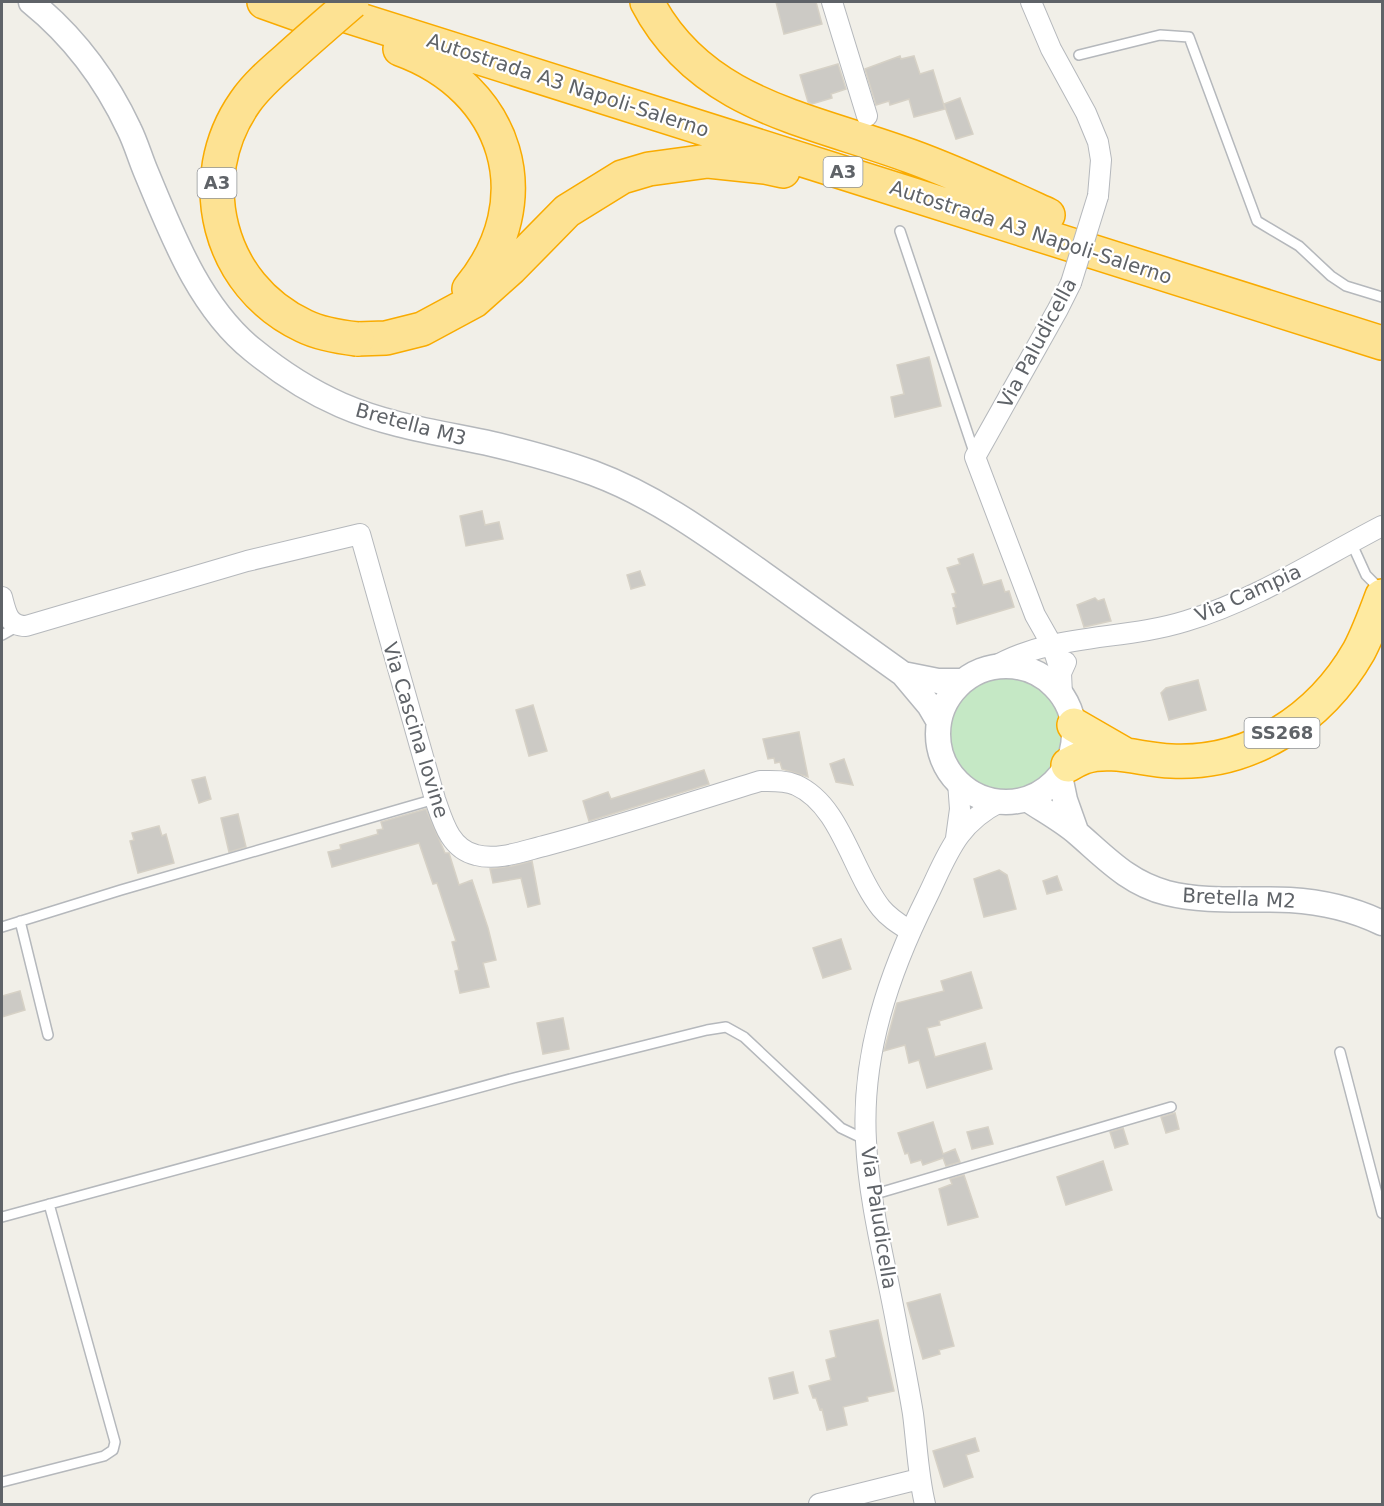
<svg xmlns="http://www.w3.org/2000/svg" width="1384" height="1506" font-family="'DejaVu Sans',sans-serif">
	<style>
		.green { fill: #c5e8c5 }
		.building { fill: #cccac5; stroke: #d6d1c6; stroke-width: 1.5 }
		.lines { fill: none; stroke-linecap: round; stroke-linejoin: round }
		.service-casing { stroke: #b5b8bc; stroke-width: 12 }
		.minor-casing { stroke: #b5b8bc; stroke-width: 22 }
		.tertiary-casing { stroke: #b5b8bc; stroke-width: 27 }
		.trunk-casing { stroke: #f9ab00; stroke-width: 36 }
		.motorway-casing { stroke: #f9ab00; stroke-width: 36 }
		.service { stroke: #fff; stroke-width: 9 }
		.minor { stroke: #fff; stroke-width: 20 }
		.tertiary { stroke: #fff; stroke-width: 24 }
		.trunk { stroke: #feeaa1; stroke-width: 33 }
		.motorway { stroke: #fde293; stroke-width: 33 }
		.minor-bridge-casing { stroke: #b5b8bc; stroke-width: 22; stroke-linecap: butt }
		.motorway-bridge-casing { stroke: #f9ab00; stroke-width: 36; stroke-linecap: butt }
		.minor-bridge { stroke: #fff; stroke-width: 20 }
		.motorway-bridge { stroke: #fde293; stroke-width: 33 }
		.labels { text-anchor: middle; stroke-width: 4.5; stroke-linejoin: round; paint-order: stroke }
		.shield { fill: #fff; stroke: #8f9295; stroke-width: 1.5 }
		.shield-label { font-size: 18px; font-weight: bold; fill: #5f6368 }
		.street-label { font-size: 20px; fill: #5f6368; stroke: #fff }
	</style>
	<rect width="100%" height="100%" fill="#f1efe8"/>
	<path class="green" d="M951 734a56 56 0 1 1 112 0a56 56 0 1 1-112 0Z"/>
	<path class="building" d="M776,2H816L822,24L784,34Z
		M900,56L901,59L914,56L920,74L933,70L945,109L914,117L909,99L890,105L889,101L876,105L865,69Z
		M838,64L846,89L831,94L832,98L812,104L808,102L800,75Z
		M960,98L973,134L956,139L944,104Z
		M929,357L941,406L895,417L891,397L904,394L897,365Z
		M482,511L485,525L499,522L503,539L466,546L460,516Z
		M973,554L983,585L1001,580L1005,592L1009,591L1014,607L957,624L953,608L956,607L952,594L956,593L947,568L960,564L958,559Z
		M640,571L645,585L631,589L627,575Z
		M1095,598L1098,601L1104,599L1111,621L1084,627L1077,605Z
		M1198,680L1206,710L1169,720L1161,693L1166,688Z
		M533,705L547,751L529,756L516,710Z
		M799,732L808,777L782,769L780,762L775,763L774,758L768,759L763,739Z
		M844,759L853,785L836,782L830,764Z
		M704,770L709,784L589,821L583,801L608,792L611,799Z
		M205,777L211,799L199,803L192,780Z
		M426,809L445,853H449L459,885L472,880L488,928L496,960L483,963L489,987L460,993L455,971L459,970L452,942L456,941L437,883L433,884L419,843L332,867L328,852L341,849L340,845L378,834L377,830L383,829L381,822Z
		M238,814L246,847L229,852L221,818Z
		M159,826L162,836L166,834L174,863L138,873L130,841L134,840L132,833Z
		M532,861L540,904L528,907L521,878L493,883L490,869L512,866Z
		M999,870L1007,875L1016,909L984,917L974,879Z
		M1057,876L1062,890L1047,894L1043,881Z
		M841,939L851,969L823,978L813,948Z
		M971,972L982,1008L939,1021L940,1025L927,1028L935,1057L985,1043L992,1069L927,1088L919,1060L909,1063L905,1045L884,1051L897,1003L944,991L941,981Z
		M20,991L25,1010L2,1017V996Z
		M563,1018L569,1049L543,1054L537,1023Z
		M1175,1113L1179,1129L1166,1133L1161,1117Z
		M933,1122L943,1154L955,1149L960,1162L946,1166L943,1158L923,1165L921,1160L911,1163L908,1153L905,1154L898,1133Z
		M988,1127L993,1144L972,1149L967,1132Z
		M1123,1128L1128,1144L1115,1148L1110,1132Z
		M1103,1161L1112,1190L1066,1205L1057,1177Z
		M964,1175L978,1217L948,1225L939,1189L952,1184L950,1179Z
		M940,1294L954,1346L939,1350L940,1354L923,1359L907,1303Z
		M878,1320L894,1391L867,1397L868,1401L843,1407L847,1425L827,1430L822,1409L820,1410L816,1398H813L809,1386L831,1380L826,1360L836,1357L830,1331Z
		M793,1372L798,1393L774,1399L769,1378Z
		M975,1438L979,1451L966,1455L973,1477L944,1487L933,1451Z"/>
	<g class="lines">
		<g class="service-casing">
			<path id="service" d="M1079,55L1160,35L1189,37L1257,221L1299,246L1331,276L1346,286L1382,297
				M900,231L975,455
				M1351,542L1366,575L1381,590
				M2,635L18,626
				M20,921L48,1035
				M2,927L121,890L435,799
				M1340,1052L1382,1213
				M872,1195L1171,1107
				M2,1217L514,1078L707,1030L726,1027L744,1037L841,1128L866,1140
				M2,1482L104,1456L113,1450L115,1442L49,1204"/>
		</g>
		<g class="minor-casing">
			<path id="minor" d="M832,2L867,116
				M1031,2L1051,49L1086,113L1098,142L1101,160L1098,196
				M2,597C6,612 8,626 26,626L247,561L360,534L435,799C443,822 450,849 476,855C498,861 523,851 544,846C617,827 688,803 760,781C772,781 784,780 796,785C841,805 852,872 881,908C889,918 899,924 910,931
				M992,668C1050,633 1122,641 1186,621C1256,600 1318,559 1382,526
				M1061,673L1052,645L1035,615L975,457L1058,309L1071,283
				M1062,695L1061,673L1066,662
				M956,838L960,809L958,782
				M819,1504L919,1479
				M925,1504C918,1475 917,1445 913,1414C909,1389 904,1364 899,1338C888,1273 869,1207 866,1141C861,1054 889,973 927,897C947,856 956,824 1000,802"/>
		</g>
		<g class="tertiary-casing">
			<path id="tertiary" d="M31,2C73,36 106,80 129,129C136,143 140,158 146,172C172,234 199,307 253,350C280,372 309,391 341,405C389,426 441,433 492,444C526,452 560,461 593,473C655,496 708,535 762,573C809,607 856,640 903,674L929,705L939,722
				M938 734a68 68 0 1 1 136 0a68 68 0 1 1-136 0Z
				M903,674L938,681H963
				M1060,776L1065,800L1076,831
				M1027,799C1043,810 1062,820 1077,833C1105,857 1128,883 1167,893C1207,903 1249,898 1290,900C1323,902 1353,909 1382,923"/>
		</g>
		<g class="trunk-casing">
			<path id="trunk" d="M1074,725L1126,755
				M1068,765C1073,762 1079,759 1084,757C1111,748 1143,760 1171,761C1250,765 1320,719 1359,651C1368,634 1375,615 1382,596"/>
		</g>
		<g class="motorway-casing">
			<path id="motorway" d="M264,2L323,23
				M303,2L1382,343
				M647,2C701,106 810,119 910,156C957,173 1002,194 1048,215
				M400,49C508,88 543,200 469,289
				M357,339L386,338L422,329L474,301L511,268L567,211L622,177L649,169L708,161L765,167L783,171"/>
		</g>
		<use href="#service" class="service"/>
		<use href="#minor" class="minor"/>
		<use href="#tertiary" class="tertiary"/>
		<use href="#trunk" class="trunk"/>
		<use href="#motorway" class="motorway"/>
		<g class="minor-bridge-casing">
			<path id="minor-bridge" d="M1071,283L1098,196"/>
		</g>
		<g class="motorway-bridge-casing">
			<path id="motorway-bridge" d="M352,2C330,21 308,40 287,59C272,72 256,86 245,102C191,179 218,286 304,326C320,334 340,337 357,339"/>
		</g>
		<use href="#minor-bridge" class="minor-bridge"/>
		<use href="#motorway-bridge" class="motorway-bridge"/>
	</g>
	<g class="labels">
		<g class="shield">
			<rect x="823.5" y="157" width="39" height="30" rx="4.5"/>
			<rect x="197.5" y="168" width="39" height="30" rx="4.5"/>
			<rect x="1244.5" y="718" width="75" height="30" rx="4.5"/>
		</g>
		<g class="shield-label">
			<text x="843" y="178">A3</text>
			<text x="217" y="189">A3</text>
			<text x="1282" y="739">SS268</text>
		</g>
		<g class="street-label">
			<text transform="translate(568 85) rotate(18)" y="7">Autostrada A3 Napoli-Salerno</text>
			<text transform="translate(1031 232) rotate(18)" y="7">Autostrada A3 Napoli-Salerno</text>
			<text transform="translate(1037 343) rotate(-62)" y="7">Via Paludicella</text>
			<text transform="translate(411 424) rotate(15)" y="7">Bretella M3</text>
			<text transform="translate(1248 593) rotate(-24)" y="7">Via Campia</text>
			<text transform="translate(416 730) rotate(73)" y="7">Via Cascina Iovine</text>
			<text transform="translate(1239 898) rotate(3)" y="7">Bretella M2</text>
			<text transform="translate(879 1218) rotate(81)" y="7">Via Paludicella</text>
		</g>
	</g>
	<rect width="1384" height="1506" fill="none" stroke="#5f6368" stroke-width="6"/>
</svg>
